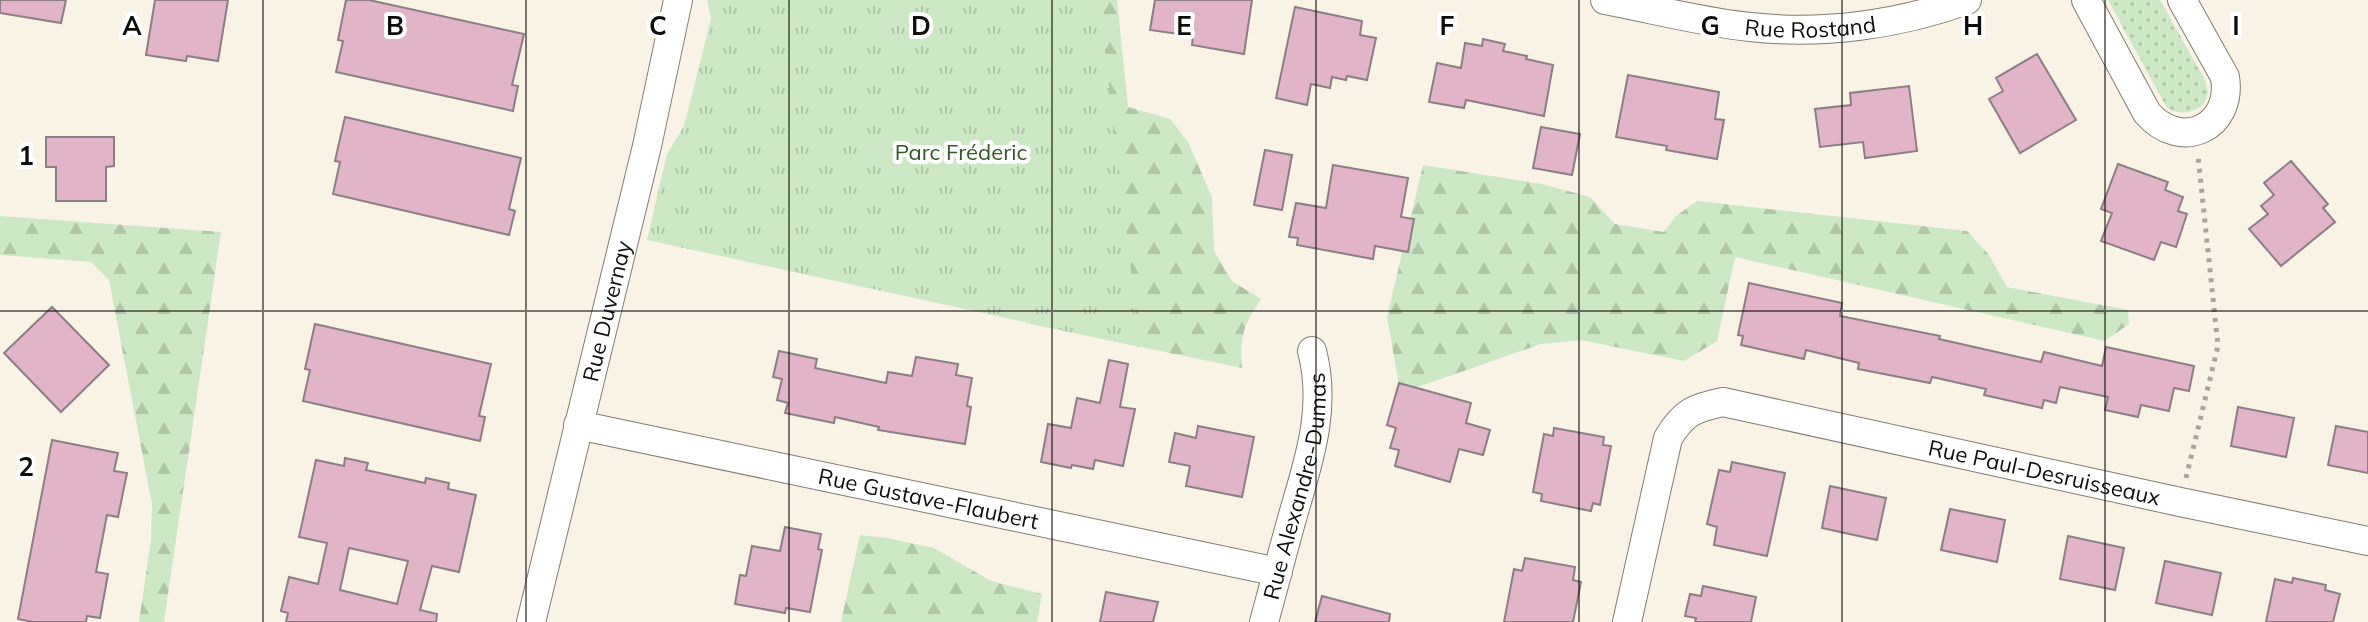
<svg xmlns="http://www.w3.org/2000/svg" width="2368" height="622" font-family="Mulish,sans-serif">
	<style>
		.grass { fill: url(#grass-dots) }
		.forest { fill: url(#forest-firs) }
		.park { fill: url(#park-tufts) }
		.building { fill: #e2b4c8; stroke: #8c7e84; stroke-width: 2; fill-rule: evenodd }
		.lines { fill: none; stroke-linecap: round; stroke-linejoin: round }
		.minor-casing { stroke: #817d70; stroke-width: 30 }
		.path { stroke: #a9a59b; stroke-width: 5; stroke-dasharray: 4 6; stroke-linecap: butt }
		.minor { stroke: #fff; stroke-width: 28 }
		.grid { fill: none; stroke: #0f0d09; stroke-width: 2; stroke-opacity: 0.55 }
		.labels { text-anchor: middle; stroke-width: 8; stroke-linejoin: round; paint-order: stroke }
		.street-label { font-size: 22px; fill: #0f0d09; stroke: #fff }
		.park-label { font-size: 22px; fill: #335825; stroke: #fff }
		.grid-label { font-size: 26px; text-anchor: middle; font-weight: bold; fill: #0f0d09; stroke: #fff; stroke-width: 8; stroke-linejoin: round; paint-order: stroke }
	</style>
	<defs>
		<pattern id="grass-dots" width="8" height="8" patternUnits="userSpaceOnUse" patternTransform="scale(2)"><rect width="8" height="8" fill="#cde8c4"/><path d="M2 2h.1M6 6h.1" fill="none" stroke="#afc6a7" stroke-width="1.8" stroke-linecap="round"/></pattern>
		<pattern id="forest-firs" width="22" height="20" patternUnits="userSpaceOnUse" patternTransform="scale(2)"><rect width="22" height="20" fill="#cde8c4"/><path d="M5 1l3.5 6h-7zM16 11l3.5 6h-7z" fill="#afc6a7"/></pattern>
		<pattern id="park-tufts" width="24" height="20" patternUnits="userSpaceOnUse" patternTransform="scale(2)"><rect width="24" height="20" fill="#cde8c4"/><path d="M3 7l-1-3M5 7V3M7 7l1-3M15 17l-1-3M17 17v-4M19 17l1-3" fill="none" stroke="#afc6a7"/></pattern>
	</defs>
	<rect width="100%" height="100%" fill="#f8f3e5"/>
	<path class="grass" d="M2108,0H2160L2206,82L2208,93L2204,104C2191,114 2182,115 2167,108Z"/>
	<path class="forest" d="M997,0H1117L1128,107L1170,119L1188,142L1212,197L1214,251L1232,281L1261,299C1243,325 1240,337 1242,368L1026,323Z
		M1423,165L1542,184L1590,197L1615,224L1664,232L1676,216L1697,201L1967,231L1989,255L2007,287L2128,310L2129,324L2105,341L1735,257L1717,341L1684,361L1581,340L1541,344L1409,390L1399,385L1387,317Z
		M0,216L221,232L164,622H139L151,539L152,504L109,280L91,262L0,255Z
		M860,535L887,538L934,548L991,581L1042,594L1037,622H841Z"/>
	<path class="park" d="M707,0H1099L1140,347L647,240L667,154L684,126L711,19Z"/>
	<path class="building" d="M0,0H66L61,23L0,13Z
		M155,0H228L218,61L187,56L186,61L146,55Z
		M346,0H369L524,34L512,85L518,86L513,111L336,72L343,41L338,40Z
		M1155,0H1252L1244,54L1192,45L1193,36L1150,30Z
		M1295,7L1362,21L1360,35L1376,38L1367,80L1347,76L1346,80L1332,77L1330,88L1311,84L1307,105L1276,98Z
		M1483,39L1505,44L1503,51L1527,56L1526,59L1553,65L1544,116L1466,100L1464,108L1429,102L1437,63L1461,68L1465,43L1482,46Z
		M2037,54L2076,120L2020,153L1989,99L2003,91L1996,78Z
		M1628,75L1719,92L1715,119L1724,120L1717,159L1666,150L1667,146L1616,137Z
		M1909,86L1917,151L1865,158L1863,142L1820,147L1815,109L1851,105L1850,93Z
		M345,117L521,158L509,209L515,211L509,235L333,194L340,162L335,161Z
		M1541,127L1580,134L1572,175L1533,168Z
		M46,137H114V166L106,167V201H56V167H46Z
		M1265,150L1292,155L1282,210L1254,205Z
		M2291,161L2328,204L2323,208L2335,222L2281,266L2249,229L2268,214L2261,206L2274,195L2264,183Z
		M2118,164L2168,182L2165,190L2183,197L2178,211L2187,214L2176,247L2161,242L2154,260L2101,241L2112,213L2101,209Z
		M1333,165L1408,178L1401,217L1414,219L1408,252L1375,246L1373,259L1297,245L1298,238L1289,237L1296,203L1326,208Z
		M1749,283L1842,303L1840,316L1940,336L1939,339L2041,362L2044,352L2102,366L2106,347L2194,366L2189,391L2174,388L2169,411L2141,405L2138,417L2105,410L2108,397L2060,387L2056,403L2044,400L2042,408L1984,395L1986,389L1932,377L1930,383L1858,369L1859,363L1806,350L1804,359L1741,345L1743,336L1738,335Z
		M52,307L109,365L61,412L4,353Z
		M315,324L491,364L479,416L485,417L480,441L303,401L310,370L305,369Z
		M779,351L817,359L815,368L886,383L888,372L912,376L916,357L958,364L956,375L972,378L967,406L971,407L965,444L878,430L879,427L835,417L834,423L785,413L788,403L777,400L782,379L773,377Z
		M1109,360L1128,364L1120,407L1135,409L1123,466L1095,460L1093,469L1072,465L1071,468L1041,462L1048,424L1071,428L1077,398L1100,403Z
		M1399,383L1471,403L1466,423L1490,430L1483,455L1459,449L1450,482L1395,466L1399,450L1390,448L1396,428L1387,425Z
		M2238,407L2294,418L2286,457L2231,446Z
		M1198,426L1254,437L1242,497L1186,486L1190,466L1169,462L1175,433L1196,438Z
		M2336,426L2368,432V473L2328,465Z
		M1554,428L1604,437L1603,445L1611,446L1600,505L1593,503L1591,511L1541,501L1542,494L1533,492L1544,434L1553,436Z
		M52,440L118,453L114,471L127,473L118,517L107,515L96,572L108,574L100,618L87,616L86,622H33L18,619Z
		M345,458L368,463L366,470L425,483L426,478L449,483L448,489L476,495L459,572L432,566L420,610L437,614L436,622H286L288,613L281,611L289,577L318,584L327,543L299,537L316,460L344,466ZM349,548L408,561L397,604L340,590Z
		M1732,462L1785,473L1767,556L1714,545L1717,527L1707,524L1719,470L1730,472Z
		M1830,486L1886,498L1877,540L1822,528Z
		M1950,509L2005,520L1997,562L1941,550Z
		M785,527L821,534L818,549L822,550L810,612L786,608L785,613L735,604L740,575L746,576L752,546L780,551Z
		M2068,536L2124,548L2115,590L2060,579Z
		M1525,558L1575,567L1573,580L1581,582L1573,622H1504L1514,569L1522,571Z
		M2165,561L2221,573L2212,615L2156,603Z
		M2293,578L2326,585L2325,590L2340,594L2333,622H2266L2275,579L2292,583Z
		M1703,586L1756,597L1751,622H1695L1696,618L1685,616L1690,594L1701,596Z
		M1106,592L1158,602L1153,622H1100Z
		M1322,596L1390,614L1389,622H1315Z"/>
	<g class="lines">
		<g class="minor-casing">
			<g id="minor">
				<path id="s1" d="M1605,0C1653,9 1701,22 1750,27C1822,35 1898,25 1967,0"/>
				<path d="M2086,0L2147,113C2181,152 2233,128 2225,77L2182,0"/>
				<path id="s2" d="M578,425L1278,572"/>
				<path id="s3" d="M531,622L647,146L678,0"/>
				<path id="s4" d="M1264,622C1274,586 1283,550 1293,515C1309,460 1327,408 1312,351"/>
				<path id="s5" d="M1627,622L1668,438C1684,412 1694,408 1723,402L2180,502L2368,541"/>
			</g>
		</g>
		<path class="path" d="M2186,478L2218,346L2198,156"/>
		<use href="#minor" class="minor"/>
	</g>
	<path class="grid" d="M263,0V622M526,0V622M789,0V622M1052,0V622M1316,0V622M1579,0V622M1842,0V622M2105,0V622M0,311H2368"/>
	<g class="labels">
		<g class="street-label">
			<text dy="8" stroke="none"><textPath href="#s1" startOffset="208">Rue Rostand</textPath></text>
			<text dy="8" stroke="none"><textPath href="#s3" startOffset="320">Rue Duvernay</textPath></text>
			<text dy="8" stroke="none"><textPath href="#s5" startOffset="586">Rue Paul-Desruisseaux</textPath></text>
			<text dy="8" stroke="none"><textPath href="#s4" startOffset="140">Rue Alexandre-Dumas</textPath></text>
			<text dy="8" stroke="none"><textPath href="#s2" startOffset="358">Rue Gustave-Flaubert</textPath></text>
		</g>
		<g class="park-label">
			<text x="961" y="160">Parc Fréderic</text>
		</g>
	</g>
	<g class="grid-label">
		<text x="132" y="35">A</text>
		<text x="395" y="35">B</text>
		<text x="658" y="35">C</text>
		<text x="921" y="35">D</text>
		<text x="1184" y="35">E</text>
		<text x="1447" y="35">F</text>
		<text x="1710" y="35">G</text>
		<text x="1973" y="35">H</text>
		<text x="2236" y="35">I</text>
		<text x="26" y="165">1</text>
		<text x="26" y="476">2</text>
	</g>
</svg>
